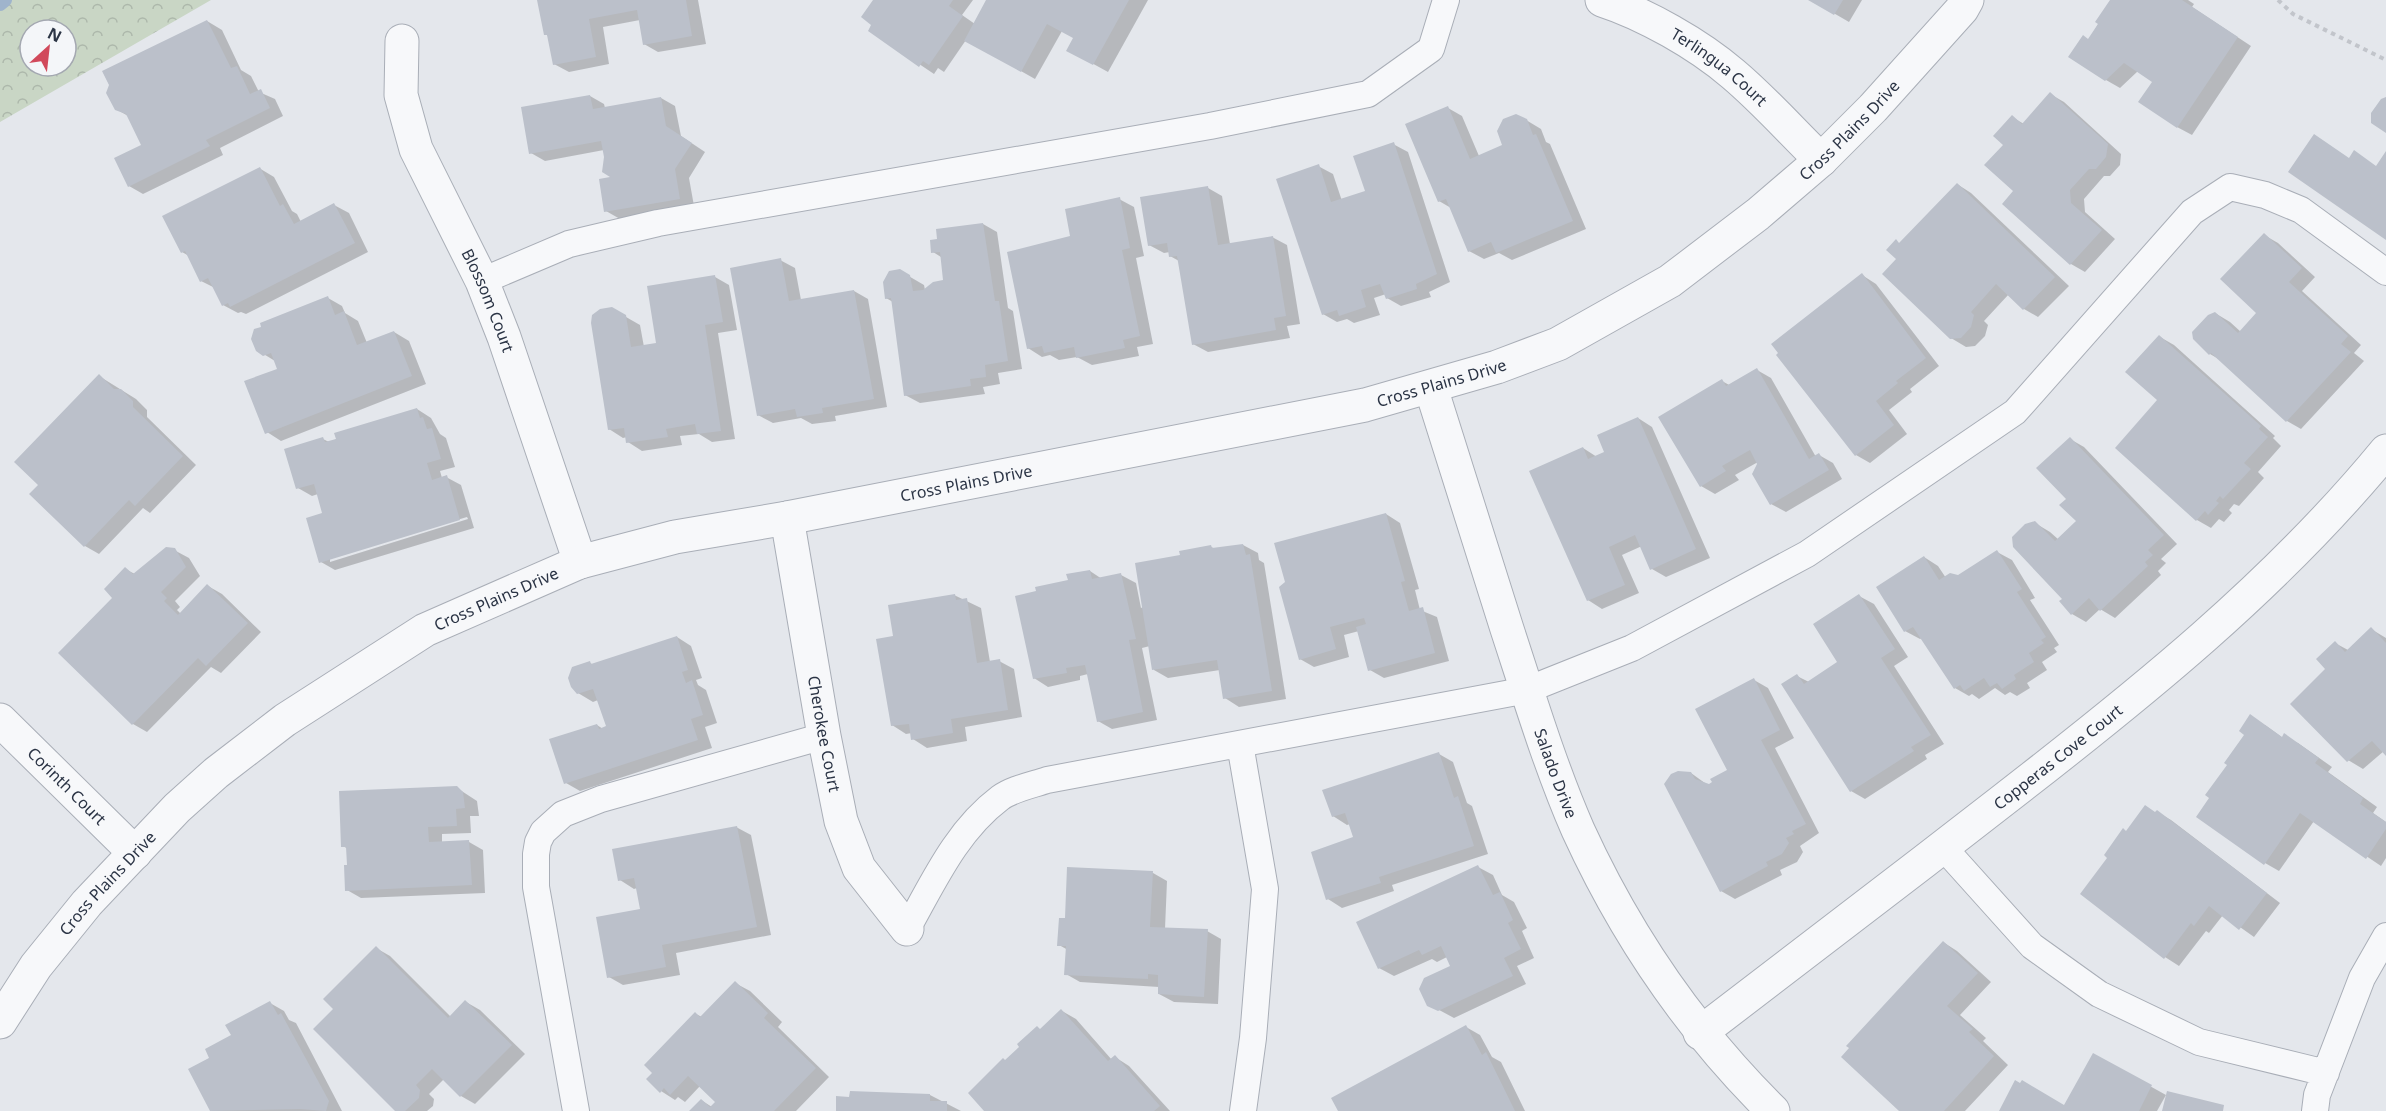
<svg xmlns="http://www.w3.org/2000/svg" width="2386" height="1111" font-family="'Noto Sans',sans-serif">
	<style>
		.forest { fill: url(#forest-crowns); fill-rule: evenodd }
		.shadow { fill: #0003; fill-rule: evenodd }
		.lines { fill: none; stroke-linecap: round; stroke-linejoin: round }
		.stream { stroke: #9fb4cc; stroke-width: 14 }
		.building { fill: #bbc0ca }
		.lane-casing { stroke: #a9aeb7; stroke-width: 28 }
		.street-casing { stroke: #a9aeb7; stroke-width: 35 }
		.path { stroke: #c2c5cb; stroke-width: 4; stroke-dasharray: 4.5 4.5; stroke-linecap: butt }
		.lane { stroke: #f7f8fa; stroke-width: 26 }
		.street { stroke: #f7f8fa; stroke-width: 33 }
		.labels { text-anchor: middle; stroke-width: 4.5; stroke-linejoin: round; paint-order: stroke }
		.street-label { font-size: 16px; fill: #2b3445; stroke: #f4f6f9 }
	</style>
	<defs>
		<pattern id="forest-crowns" width="20" height="18" patternUnits="userSpaceOnUse" patternTransform="scale(1.5)"><rect width="20" height="18" fill="#c9d6c5"/><path d="M2 6a3 3 0 1 1 6 0M12 15a3 3 0 1 1 6 0" fill="none" stroke="#adb8ab"/></pattern>
	</defs>
	<rect width="100%" height="100%" fill="#e4e7ec"/>
	<path class="forest" d="M0,0H211L0,122ZM30,30H66V66H30Z"/>
	<path class="shadow" d="M539,0H698L706,44L658,52L644,44L640,20L603,27L609,64L569,72L554,64L549,37L546,34Z
		M874,0H973L962,15L975,24L988,0H1148L1108,72L1068,50L1075,38L1062,31L1035,79L966,40L944,72L938,68L934,74L870,31L873,25Z
		M1811,0H1862L1849,22Z
		M2112,0H2188L2194,4L2192,7L2251,46L2192,135L2177,127L2154,82L2138,71L2120,88L2106,80L2089,40Z
		M207,21L222,30L241,70L251,76L259,92L275,99L283,116L220,148L223,155L143,194L129,186L143,146L128,116L116,109L111,85Z
		M2050,94L2064,102L2121,154L2120,165L2110,176H2104L2084,199L2085,212L2115,239L2085,272L2071,264L2004,204L2015,191L2005,144L2012,117L2024,124Z
		M590,96L604,104L605,108L661,98L675,106L681,136L705,152L689,178L694,206L620,219L606,211L614,178L604,150L545,161L531,153Z
		M1448,108L1462,116L1479,156L1504,146L1526,120L1541,129L1546,142L1550,144L1586,229L1512,260L1499,253L1484,259L1469,251L1451,208L1439,201Z
		M1393,144L1408,152L1450,282L1429,292L1431,297L1401,306L1387,298L1386,294L1374,298L1380,315L1354,323L1347,319L1337,322L1323,314L1318,166L1333,174L1342,201L1367,192Z
		M259,168L274,177L292,211L297,214L301,222L334,205L349,213L368,252L246,314L241,312L238,313L223,305L215,288L201,281L189,256L182,252Z
		M1957,184L1971,193L2069,286L2038,317L2024,309L2009,294L1984,321L1988,325L1985,336L1975,346L1966,347L1951,338L1898,259L1901,244Z
		M1208,188L1222,196L1230,244L1272,237L1287,245L1300,324L1287,326L1290,338L1208,352L1193,344L1179,261L1170,256V252L1164,253L1149,245Z
		M1119,199L1134,207L1144,256L1136,258L1153,344L1137,347L1139,356L1092,365L1077,357L1059,360L1050,355L1042,357L1028,348L1072,237Z
		M983,224L997,232L1008,308L1013,311L1022,369L998,373L1000,384L983,387L985,394L920,403L905,395L893,302L886,298L900,271L924,285L925,290L945,281L941,257L933,252Z
		M2264,235L2278,243L2315,277L2302,291L2361,345L2354,353L2364,361L2301,429L2287,421L2222,361L2210,354L2215,313L2230,322L2241,332L2258,313Z
		M780,260L795,268L801,300L854,291L868,299L887,407L835,416L836,421L812,424L801,418L773,423L758,415Z
		M1862,275L1876,284L1939,366L1910,389L1912,392L1889,410L1907,434L1870,463L1856,455Z
		M715,277L729,285L737,330L718,333L735,439L712,442L699,434L680,436L682,445L642,451L628,442L627,437L623,438L609,429L612,309L640,325L644,347L658,344Z
		M328,298L342,306L345,313L358,321L367,343L394,332L409,341L426,384L281,441L267,432L279,370L275,361L257,350Z
		M2160,337L2174,345L2275,436L2273,438L2281,446L2258,472L2264,478L2239,506L2234,504L2229,510L2232,513L2224,522L2219,519L2211,528L2197,520L2117,447L2159,400Z
		M1757,370L1771,378L1816,457L1819,455L1833,463L1842,479L1786,512L1771,504L1758,462L1735,475L1739,480L1715,494L1701,486L1722,381L1731,386Z
		M99,376L136,399L147,410V417L196,465L150,513L143,508L99,554L85,546L40,485Z
		M417,409L431,418L440,434L446,438L455,467L440,471L442,478L446,477L461,485L474,528L335,570L321,562L324,514L318,494L312,496L298,488L323,439L329,442ZM467,517L468,519L330,562V558Z
		M1638,418L1652,427L1710,558L1666,577L1652,569L1642,546L1622,555L1639,593L1602,609L1588,600L1583,448L1597,457L1606,453Z
		M2070,439L2084,447L2177,544L2161,559L2166,563L2158,571L2161,575L2115,618L2100,609L2086,622L2072,614L2064,599L2035,523L2050,532L2059,540L2078,521L2068,499Z
		M1386,514L1400,523L1419,589L1415,590L1420,610L1437,617L1449,661L1384,678L1370,670L1359,631L1344,635L1349,657L1314,667L1300,659Z
		M1243,545L1258,553L1259,560L1264,563L1286,699L1239,707L1225,698L1220,670L1168,678L1154,670L1150,646L1142,648L1157,720L1112,729L1098,721L1088,674L1080,676V680L1048,687L1034,678L1070,581L1090,571L1102,579L1121,575L1136,583L1141,608L1143,607L1182,557L1211,547L1216,549Z
		M174,550L189,558L200,576L175,601L180,607L177,610L181,614L208,586L222,594L261,632L221,673L211,667L147,732L133,724L114,598L125,569L135,574Z
		M1997,552L2012,560L2035,598L2030,600L2059,645L2054,648L2057,652L2042,662L2047,670L2027,683L2030,688L2017,696L2010,692L2005,695L1995,688L1979,699L1972,694L1969,696L1955,688L1922,638L1920,639L1905,631L1924,557L1938,566L1946,578L1958,576Z
		M954,595L981,608L990,662L999,661L1014,669L1022,717L965,727L967,741L927,748L913,739L912,733L906,734L892,725L895,638Z
		M1859,596L1874,604L1908,657L1894,666L1944,744L1925,755L1927,759L1865,799L1851,791L1797,676L1809,682L1839,663Z
		M2371,629L2386,638V753L2384,751L2363,769L2348,760L2328,669L2335,643L2348,650Z
		M677,637L691,646L702,678L696,680L698,685L706,690L717,723L705,727L712,748L580,791L566,783L597,725L603,729L608,727L598,700L593,702L578,693L590,663L594,665Z
		M1754,680L1768,688L1794,738L1775,748L1819,833L1800,846L1803,852L1797,862L1780,870L1782,875L1735,899L1721,891L1691,773L1709,786L1729,770Z
		M2265,725L2283,738L2298,743L2332,767L2328,772L2377,807L2373,813L2386,822V858L2381,866L2314,821L2279,871L2265,863Z
		M1439,754L1453,762L1467,803L1472,806L1488,854L1392,885L1394,891L1342,908L1328,899L1355,838L1350,824L1347,825L1333,816Z
		M457,788L477,801L479,816H470L471,833L442,834V843L469,842L483,850L485,893L361,898L347,890L348,849L343,846Z
		M2157,812L2171,820L2280,903L2254,937L2223,915L2209,933L2206,931L2179,966L2165,957L2109,857L2127,832Z
		M736,827L751,835L771,935L676,953L680,975L623,985L609,977L641,910L637,888L634,889L620,880Z
		M1478,867L1493,875L1502,895L1514,902L1527,928L1522,931L1534,958L1517,966L1526,984L1454,1018L1428,1004L1452,967L1447,957L1437,962L1432,959L1394,976L1379,968Z
		M1068,868L1153,873L1167,881L1165,929L1207,931L1221,939L1218,1004L1174,1002L1159,994V987L1080,982L1066,974L1068,950L1059,945L1066,919Z
		M1943,942L1957,951L1991,982L1960,1015L1986,1038L1983,1041L2008,1065L1965,1111H1902Z
		M376,948L390,956L451,1017L466,1002L480,1010L525,1054L475,1104L461,1096L444,1079L429,1094L434,1099L433,1106L427,1111H397L335,1009Z
		M735,983L750,991L782,1022L778,1027L829,1077L796,1111H691L701,1100L712,1107L717,1102L700,1086L685,1102L678,1097L675,1100L661,1091L696,1014L702,1017Z
		M270,1003L284,1011L289,1020L296,1023L342,1111H212L190,1069L210,1058Z
		M1062,1011L1076,1019L1112,1060L1115,1057L1129,1066L1170,1111H986L1006,1061Z
		M1466,1027L1480,1035L1492,1057L1501,1062L1525,1111H1340Z
		M2094,1055L2166,1095L2157,1111H2000L2065,1107Z
		M851,1092L930,1095L961,1111H837L850,1098Z"/>
	<g class="lines">
		<path class="stream" d="M0,4L5,0"/>
	</g>
	<path class="building" d="M537,0H686L692,36L643,45L637,10L589,19L596,57L553,65L547,35H544Z
		M873,0H953L949,6L963,16L929,65L923,61L919,67L868,31L871,25L861,17Z
		M986,0H1129L1093,65L1066,51L1073,38L1047,24L1021,72L964,41Z
		M1808,0H1843L1834,15Z
		M2110,0H2182L2238,37L2177,128L2138,102L2152,82L2124,63L2105,81L2068,57L2083,35L2088,39L2098,24L2095,22Z
		M207,20L231,68L237,66L250,94L261,89L270,108L206,140L210,146L128,187L114,158L141,145L126,114L115,110L106,93L109,85L102,71Z
		M2050,92L2108,144L2106,157L2096,169H2089L2070,190L2071,203L2102,230L2070,265L2002,204L2013,191L1984,165L2003,145L1993,136L2012,115L2022,124Z
		M590,95L593,109L661,97L666,126L692,143L675,169L680,199L604,212L599,179L610,177L602,172L604,157L601,141L529,154L521,107Z
		M2386,97V133L2371,123V113L2381,99Z
		M1448,106L1470,159L1502,145L1497,131L1503,119L1516,114L1527,119L1533,135L1536,134L1573,221L1496,253L1491,242L1468,252L1446,199L1438,202L1405,124Z
		M2314,134L2349,158L2354,150L2376,166L2386,151V240L2288,172Z
		M1394,142L1437,274L1416,284L1417,289L1386,299L1380,284L1361,290L1366,307L1339,316L1337,310L1322,315L1276,179L1319,164L1331,202L1365,191L1353,156Z
		M260,167L280,206L283,204L294,224L334,203L355,243L230,307L228,303L222,306L208,278L200,282L185,251L181,253L162,216Z
		M1957,183L2055,277L2023,310L1996,284L1971,312L1974,315L1971,327L1961,338L1950,339L1882,274L1896,259L1886,250L1896,239L1899,243Z
		M1208,186L1218,245L1273,236L1286,316L1274,318L1276,330L1192,345L1177,256L1169,257L1167,243L1148,246L1140,197Z
		M1120,197L1130,248L1122,250L1140,336L1123,340L1125,348L1076,358L1074,347L1044,353L1042,346L1027,349L1007,252L1070,236L1065,209Z
		M983,223L995,301H999L1008,361L985,365L986,377L970,379L971,386L904,396L891,298L885,299L883,282L889,271L900,269L910,275L913,291L923,290L933,282L943,280L940,252L931,253L930,240L937,239L936,229Z
		M2264,233L2302,268L2289,282L2348,336L2341,344L2351,352L2286,422L2211,353L2209,355L2193,339L2192,332L2208,315L2215,312L2238,333L2256,313L2220,279Z
		M781,258L789,301L854,290L874,399L822,408L823,413L797,417L795,409L757,416L730,268Z
		M1862,273L1926,358L1896,381L1898,383L1876,401L1894,425L1855,456L1776,355L1778,353L1771,344Z
		M715,275L723,322L705,325L721,431L697,434L695,424L666,429L668,437L626,443L624,428L608,430L591,323L592,315L600,309L612,307L626,315L631,347L656,343L647,286Z
		M328,296L335,315L344,311L357,345L394,331L412,376L265,434L244,381L277,369L271,353L263,356L256,351L251,339L254,329L261,327L260,323Z
		M2159,335L2261,426L2259,429L2268,437L2244,463L2251,469L2223,499L2220,496L2216,501L2219,503L2208,515L2205,511L2196,521L2115,448L2157,400L2125,372Z
		M1757,368L1809,459L1819,453L1829,470L1770,505L1752,474L1757,464L1750,450L1722,466L1726,471L1700,487L1658,417L1722,379L1726,386Z
		M99,374L114,389H121L133,401V407L183,456L135,506L129,500L84,547L29,494L38,485L14,462Z
		M417,408L420,418L423,417L427,429L432,428L441,459L427,463L432,480L447,475L460,520L319,563L306,518L322,513L314,484L296,489L284,449L323,437L325,442L336,439L334,433Z
		M1638,417L1696,549L1650,570L1635,535L1609,547L1625,585L1587,601L1529,471L1583,447L1588,459L1604,452L1597,435Z
		M2070,437L2164,535L2148,550L2153,555L2145,562L2148,566L2100,611L2089,598L2071,615L2059,601L2062,599L2013,547L2012,537L2025,524L2035,521L2055,541L2076,521L2059,505L2066,499L2036,468Z
		M1386,513L1405,581L1401,582L1409,611L1423,607L1435,653L1368,671L1356,627L1366,624L1364,618L1330,627L1336,649L1299,660L1279,587L1285,582L1274,543Z
		M1243,544L1246,555L1250,554L1272,691L1223,699L1217,660L1152,670L1135,563L1180,555L1179,551L1211,545L1212,548Z
		M166,547L175,548L186,567L161,592L167,598L164,601L178,615L207,584L248,623L206,666L198,658L132,725L58,653L112,598L104,589L125,567L133,574Z
		M1997,550L2022,589L2017,592L2046,637L2041,640L2044,643L2029,653L2034,662L2014,675L2016,679L2002,689L1997,683L1990,687L1984,678L1964,691L1960,685L1954,689L1913,627L1904,632L1876,587L1924,556L1939,580L1950,573L1958,575Z
		M1090,570L1092,579L1121,573L1136,639L1129,640L1143,712L1097,722L1085,665L1066,668L1067,673L1033,679L1015,596L1036,591L1035,587L1068,580L1066,574Z
		M955,594L956,600L967,598L977,663L1000,659L1008,710L951,719L953,733L911,740L909,724L891,726L876,639L893,636L888,605Z
		M1859,594L1895,649L1881,658L1931,735L1911,747L1914,751L1850,792L1781,684L1797,674L1804,684L1837,662L1813,624Z
		M2371,627L2386,643V756L2372,741L2347,762L2290,704L2325,669L2316,659L2335,641L2345,652Z
		M677,636L688,670L682,672L686,683L692,680L703,715L691,719L698,740L564,784L549,739L597,724L599,729L606,726L593,689L577,694L571,687L568,678L572,667L590,661L591,664Z
		M1754,678L1780,730L1761,740L1806,824L1792,831L1794,834L1786,838L1789,843L1782,854L1766,862L1768,866L1720,892L1664,784L1671,774L1678,771L1691,772L1695,779L1709,784L1712,782L1710,779L1727,770L1695,709Z
		M2250,714L2282,737L2284,733L2319,758L2315,763L2363,798L2360,804L2386,822V829L2366,859L2300,813L2264,865L2196,817L2209,798L2205,795L2227,765L2224,763L2244,735L2239,731Z
		M1439,752L1454,798L1458,796L1474,846L1379,877L1381,883L1326,900L1311,852L1353,837L1345,813L1332,817L1322,790Z
		M457,786L463,792L465,808L456,809L457,826L428,827L429,842L469,840L472,885L345,891L344,865H347L346,847H341L339,791Z
		M2145,805L2155,812L2157,810L2267,893L2239,930L2209,906L2194,926L2191,923L2164,959L2080,894L2107,858L2104,855L2123,828L2126,831Z
		M737,826L757,927L662,945L666,967L607,978L596,917L640,909L634,878L618,881L612,849Z
		M1478,865L1493,895L1500,892L1513,920L1508,923L1521,949L1504,958L1513,976L1438,1011L1427,1006L1419,989L1424,978L1450,966L1441,946L1422,955L1419,950L1378,969L1356,922Z
		M1067,867L1153,871L1150,927L1208,929L1204,997L1158,994V975L1148,974V979L1064,975L1066,946H1057L1059,918H1065Z
		M1943,941L1978,973L1947,1006L1973,1029L1969,1032L1994,1056L1944,1111H1899L1841,1057L1849,1048L1846,1046Z
		M376,946L448,1018L465,1000L512,1045L460,1097L432,1069L416,1085L420,1090L419,1098L405,1111H395L313,1029L333,1009L323,999Z
		M735,981L768,1013L764,1018L816,1068L774,1111H689L701,1099L710,1107L715,1102L688,1076L670,1095L664,1088L660,1093L646,1079L652,1073L644,1065L695,1012L700,1017Z
		M270,1001L278,1015L281,1013L329,1101L326,1111L300,1109L210,1111L188,1069L209,1058L205,1049L231,1035L225,1025Z
		M1061,1009L1108,1061L1115,1055L1160,1106L1154,1111H984L968,1093L1003,1058L1005,1060L1019,1047L1017,1044L1037,1026L1040,1029Z
		M1466,1025L1482,1055L1486,1052L1515,1111H1338L1331,1098Z
		M2093,1053L2152,1085L2139,1111H1999L2015,1080L2020,1083L2022,1080L2064,1105Z
		M850,1091L930,1094V1101H947V1111H836V1096L849,1097Z
		M2167,1091L2224,1105L2223,1111H2162Z"/>
	<g class="lines">
		<g class="lane-casing">
			<path id="lane" d="M482,281L569,244L658,223L1210,126L1368,94L1431,49L1446,0
				M1240,744L1265,889L1253,1038L1243,1111
				M1943,847L2032,946L2099,994L2199,1042L2326,1073
				M907,929C933,883 956,831 1000,798C1012,789 1032,785 1047,780L1527,690L1632,648L1807,554L2015,412L2192,212L2230,187L2265,195L2301,210L2386,272
				M576,1111L536,887V854L538,842L543,832L563,814L601,799L824,736
				M2315,1111L2317,1095L2362,978L2386,936"/>
		</g>
		<g class="street-casing">
			<g id="street">
				<path id="s1" d="M1602,0C1645,14 1698,44 1733,74C1764,100 1792,132 1821,160"/>
				<path id="s2" d="M402,41L401,95L416,149L482,281L504,337L580,562"/>
				<path id="s3" d="M1431,388C1456,468 1482,549 1507,629C1529,696 1550,766 1578,830C1626,935 1691,1030 1773,1111"/>
				<path id="s4" d="M787,518L824,736L841,821L859,868L907,929"/>
				<path id="s5" d="M0,720L135,853"/>
				<path id="s6" d="M0,1022L36,966L87,903L177,808L216,773L285,720L425,630L580,562L675,537L787,518L1365,405L1497,367L1558,344L1670,281L1758,214L1821,160L1873,108L1962,9L1967,0"/>
				<path id="s7" d="M1700,1033C1801,955 1902,879 2002,801C2139,695 2275,586 2386,451"/>
			</g>
		</g>
		<path class="path" d="M2278,0L2293,14L2386,60"/>
		<use href="#lane" class="lane"/>
		<use href="#street" class="street"/>
	</g>
	<g class="labels">
		<g class="street-label">
			<text dy="6" stroke="none"><textPath href="#s1" startOffset="136">Terlingua Court</textPath></text>
			<text dy="6" stroke="none"><textPath href="#s6" startOffset="2120">Cross Plains Drive</textPath></text>
			<text dy="6" stroke="none"><textPath href="#s2" startOffset="278">Blossom Court</textPath></text>
			<text dy="6" stroke="none"><textPath href="#s6" startOffset="1634">Cross Plains Drive</textPath></text>
			<text dy="6" stroke="none"><textPath href="#s6" startOffset="1148">Cross Plains Drive</textPath></text>
			<text dy="6" stroke="none"><textPath href="#s6" startOffset="662">Cross Plains Drive</textPath></text>
			<text dy="6" stroke="none"><textPath href="#s4" startOffset="219">Cherokee Court</textPath></text>
			<text dy="6" stroke="none"><textPath href="#s7" startOffset="452">Copperas Cove Court</textPath></text>
			<text dy="6" stroke="none"><textPath href="#s3" startOffset="405">Salado Drive</textPath></text>
			<text dy="6" stroke="none"><textPath href="#s5" startOffset="94">Corinth Court</textPath></text>
			<text dy="6" stroke="none"><textPath href="#s6" startOffset="176">Cross Plains Drive</textPath></text>
		</g>
	</g>
	<g transform="translate(48 48) rotate(27)"><circle r="28" fill="#f4f6f9" stroke="#a4a8b1" stroke-width="1.5"/>
	<path d="M0-4.5L10 22L0 15L-10 22Z" fill="#d1495b"/>
	<text y="-9" font-size="16" font-weight="bold" text-anchor="middle" fill="#2b3445">N</text>
	</g>
</svg>
